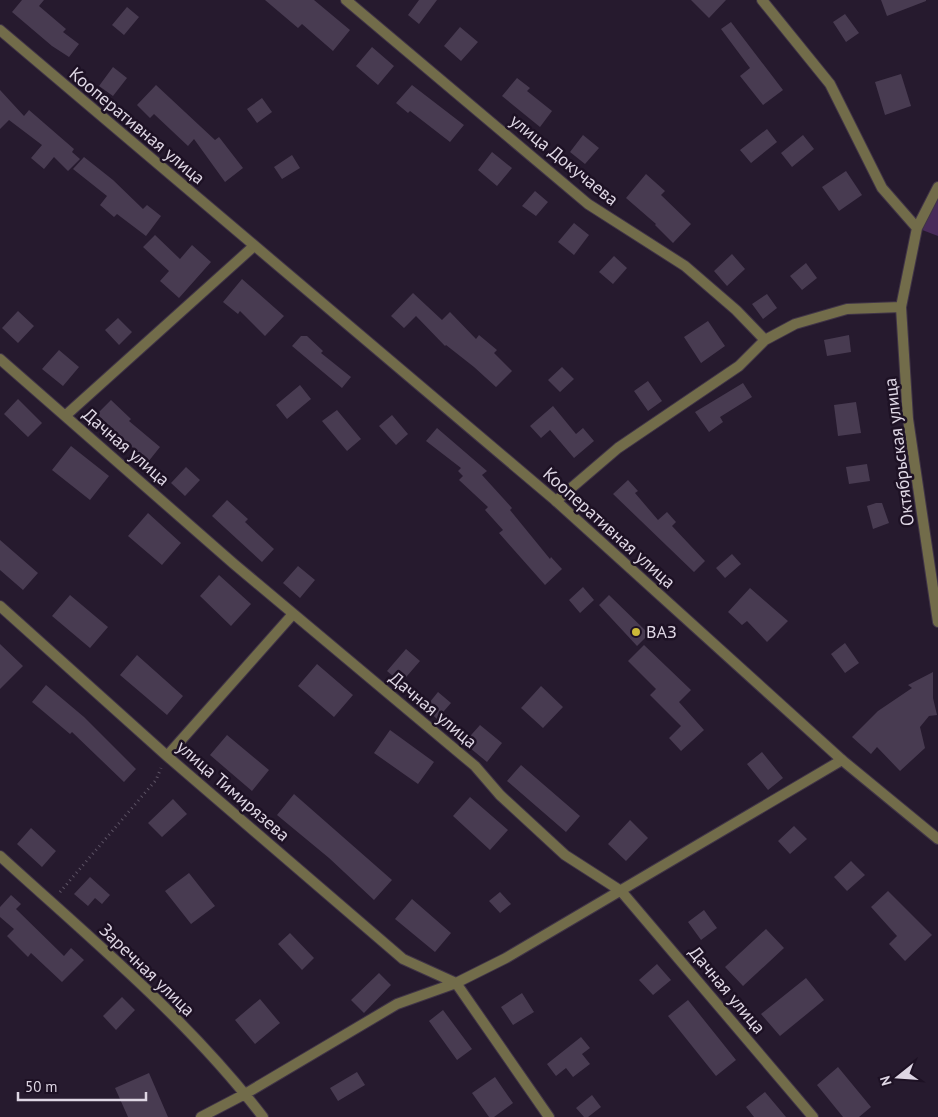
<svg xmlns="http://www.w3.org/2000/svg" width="938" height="1117" font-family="'PT Sans',sans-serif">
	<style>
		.green { fill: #482b5a }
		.building { fill: #483b51 }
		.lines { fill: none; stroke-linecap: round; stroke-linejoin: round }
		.minor-casing { stroke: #403447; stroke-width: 12 }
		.tertiary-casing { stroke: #403447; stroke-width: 12 }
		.path { stroke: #5d5365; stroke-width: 3; stroke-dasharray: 1 4; stroke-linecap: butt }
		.minor { stroke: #726c4a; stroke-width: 10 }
		.tertiary { stroke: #726c4a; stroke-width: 10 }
		.poi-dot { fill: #ccb938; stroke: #1d1124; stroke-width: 2 }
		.labels { text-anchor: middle; stroke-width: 5; stroke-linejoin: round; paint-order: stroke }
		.street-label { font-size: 18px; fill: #ded6e4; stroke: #1d1124 }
		.poi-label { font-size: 18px; fill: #ded6e4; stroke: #1d1124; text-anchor: start }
	</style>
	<rect width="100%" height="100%" fill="#261a2e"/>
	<path class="green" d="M938,187V236L917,228Z"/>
	<path class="building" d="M22,0H44L39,6L66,29L63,32L79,44L69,57L52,46L12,12Z
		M265,0H314L350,30L333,51L302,24L298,28Z
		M419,0H437L419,24L408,15Z
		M691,0H726L709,18Z
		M881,0H926V1L887,16Z
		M127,7L139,17L124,35L112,25Z
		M845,14L859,33L846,42L833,22Z
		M731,22L783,90L763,105L740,76L750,68L721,29Z
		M460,27L478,42L461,61L444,46Z
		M372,47L394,66L378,85L356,66Z
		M113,67L127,78L113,96L99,86Z
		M901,74L911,106L885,115L875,82Z
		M517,78L530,88L527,91L552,111L540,127L502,96Z
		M156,85L215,140L219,137L243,168L225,182L194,139L188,146L154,114L150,118L137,105Z
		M412,85L464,125L450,142L410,111L408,113L396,103Z
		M0,90L24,116L29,110L74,149L72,152L80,159L68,171L54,157L44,169L31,158L42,145L9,120L0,129Z
		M262,98L272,112L257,123L247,109Z
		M767,129L777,142L751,163L740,150Z
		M583,135L599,148L585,164L570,152Z
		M803,135L814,149L792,167L781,153Z
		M492,152L512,168L497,186L478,170Z
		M292,155L300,168L282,179L274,167Z
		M84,157L113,180L143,209L147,205L161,216L146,236L117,214L114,217L100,205L107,196L73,169Z
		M846,171L862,195L839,211L822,187Z
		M646,174L665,191L661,195L691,224L673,243L655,225L656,224L626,198Z
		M535,191L548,202L536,216L522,206Z
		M574,223L589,235L574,255L558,242Z
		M155,235L180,259L192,245L211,262L179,298L160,281L169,271L143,247Z
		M732,254L745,269L727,286L714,271Z
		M614,256L627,268L613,284L599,272Z
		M806,263L817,278L802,290L790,276Z
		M242,279L284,316L265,336L240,311L238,314L223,302Z
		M413,293L442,320L450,312L476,339L479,335L497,350L494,353L512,371L496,387L474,367L446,345L445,346L416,316L404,328L391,316Z
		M767,294L777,308L763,319L752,304Z
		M18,311L34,326L18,343L2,328Z
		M118,318L132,332L119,345L105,330Z
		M708,321L725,346L701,363L684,337Z
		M849,335L851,352L827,356L824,340Z
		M301,336H307L323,351L321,353L351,377L342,388L292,346Z
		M59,350L79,367L63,386L42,369Z
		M562,367L574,379L560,392L548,380Z
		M648,381L662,401L648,411L634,391Z
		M743,383L752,397L720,417L723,422L709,432L695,412Z
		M300,385L311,399L287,419L276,405Z
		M18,399L42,423L28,437L4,414Z
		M111,400L131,419L129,421L160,447L148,462L97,414Z
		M856,402L861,433L838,436L834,405Z
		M553,406L576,434L583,428L594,441L574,458L550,430L541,438L530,426Z
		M337,410L361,439L347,451L322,421Z
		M392,415L408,434L396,445L379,426Z
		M437,428L487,471L482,475L512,508L510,510L550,559L551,557L562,569L545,585L499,533L503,530L485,510L488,507L459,480L463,476L458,471L461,468L426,441Z
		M71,446L109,476L90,500L52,470Z
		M867,464L870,481L849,484L846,467Z
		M186,467L200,480L185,496L171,483Z
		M628,480L638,491L635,493L658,520L667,512L676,522L672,526L705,561L694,572L613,494Z
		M227,500L248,519L245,522L274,549L262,562L212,516Z
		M876,503H882L889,523L873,529L867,506Z
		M148,513L181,543L162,565L128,536Z
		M0,540L38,573L23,590L0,570Z
		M732,554L741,564L725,578L716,568Z
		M298,566L315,580L300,598L283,583Z
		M219,575L251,604L231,626L200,596Z
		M583,587L594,600L580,613L569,600Z
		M750,588L788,621L767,642L747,621L742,625L728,612Z
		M70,595L108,627L90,648L52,616Z
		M609,595L649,634L637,646L599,605Z
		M845,643L859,663L845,673L831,654Z
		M0,644L23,666L0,689Z
		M644,645L691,690L679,702L704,730L681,751L669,738L681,726L650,695L656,689L628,661Z
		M406,649L420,661L401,683L387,671Z
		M137,655L183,696L167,715L120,675Z
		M317,664L353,695L334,717L298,686Z
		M933,672V698L937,715L929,716L920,727L925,748L900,771L877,747L871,754L852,737L878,711L912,688L908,685Z
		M46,685L84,717L136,769L124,782L72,732L70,734L32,702Z
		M541,686L563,707L543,728L521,708Z
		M438,692L451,703L437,719L425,708Z
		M480,725L502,743L487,762L464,743Z
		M390,730L434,762L418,784L374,753Z
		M227,735L269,770L252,791L210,755Z
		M762,752L783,778L768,790L747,764Z
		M521,765L580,816L566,832L507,781Z
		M294,794L392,880L374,900L329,858L277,815Z
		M470,797L508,830L490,850L453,816Z
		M173,799L187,814L162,837L148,823Z
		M630,820L648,838L626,861L608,844Z
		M794,826L807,839L790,854L778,841Z
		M31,828L56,851L42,867L17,844Z
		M851,861L865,875L847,891L834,877Z
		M189,873L215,906L191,924L165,891Z
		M90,877L110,895L102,904L95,898L88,906L74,894Z
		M888,891L932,935L905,961L889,944L897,936L871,907Z
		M500,892L511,904L500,913L489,901Z
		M11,895L21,904L16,909L64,956L71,948L84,960L62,982L31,953L28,957L7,936L14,929L0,917V907Z
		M412,899L451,933L435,952L395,919Z
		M704,910L717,928L701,940L688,922Z
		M766,929L784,948L743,986L725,967Z
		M290,933L314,958L302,970L278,944Z
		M657,964L671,980L653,995L639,980Z
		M379,973L391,985L364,1013L351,1000Z
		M806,978L824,1000L780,1036L761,1014Z
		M522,993L534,1012L513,1025L501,1007Z
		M122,997L135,1010L116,1030L103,1016Z
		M260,999L280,1023L255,1044L235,1020Z
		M688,1000L736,1060L716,1076L668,1016Z
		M443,1010L472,1049L457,1060L429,1021Z
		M581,1037L590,1048L582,1054L590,1064L573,1077L566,1068L556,1076L547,1064Z
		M838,1067L871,1107L859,1117H843L817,1085Z
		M357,1072L365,1085L338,1101L330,1088Z
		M149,1073L168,1117H128L115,1088Z
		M495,1077L513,1103L494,1117H489L472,1093Z
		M765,1092L786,1117H754L746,1107Z
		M592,1095L601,1107L588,1117H584L576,1108Z"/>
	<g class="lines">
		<g class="minor-casing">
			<path id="minor" d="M346,0L588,204L685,266L736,310L765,340
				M762,0L830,84L882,188L917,228
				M938,187L917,228L901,307L908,419L938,622
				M0,359L234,564L475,766L500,795L565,855L621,891L813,1117
				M65,416L254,246
				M556,501L618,448L739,366L765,340L795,324L847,309L901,307
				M0,606L167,756L403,959L456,983L549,1117
				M167,756L293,614
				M0,856C91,939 188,1019 263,1117
				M201,1117L245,1094L397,1004L456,983L506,958L842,760"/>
		</g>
		<g class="tertiary-casing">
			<path id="tertiary" d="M0,30L556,501L842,760L938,839"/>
		</g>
		<path class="path" d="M60,892L156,780L161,768"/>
		<use href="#minor" class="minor"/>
		<use href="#tertiary" class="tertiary"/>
	</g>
	<circle class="poi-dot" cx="636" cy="632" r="5"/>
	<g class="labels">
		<g class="street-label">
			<text transform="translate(137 126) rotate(40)" y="6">Кооперативная улица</text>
			<text transform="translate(564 160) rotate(39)" y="6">улица Докучаева</text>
			<text transform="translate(126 447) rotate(41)" y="6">Дачная улица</text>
			<text transform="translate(899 452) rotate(-97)" y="6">Октябрьская улица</text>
			<text transform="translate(609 528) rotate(42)" y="6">Кооперативная улица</text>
			<text transform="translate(433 710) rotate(40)" y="6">Дачная улица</text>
			<text transform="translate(233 791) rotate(41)" y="6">улица Тимирязева</text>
			<text transform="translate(147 970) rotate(44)" y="6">Заречная улица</text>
			<text transform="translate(727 990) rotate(50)" y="6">Дачная улица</text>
		</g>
		<g class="poi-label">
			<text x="646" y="638">ВАЗ</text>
		</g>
	</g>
	<g transform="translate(898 1077) rotate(253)" stroke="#1d1124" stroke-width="4" paint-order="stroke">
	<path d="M0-4L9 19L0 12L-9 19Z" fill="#ded6e4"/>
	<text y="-8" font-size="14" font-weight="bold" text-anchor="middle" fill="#ded6e4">N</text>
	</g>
	<path d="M18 1092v8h128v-8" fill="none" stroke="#ded6e4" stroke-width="2.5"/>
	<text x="25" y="1092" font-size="15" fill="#ded6e4" stroke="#1d1124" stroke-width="4" paint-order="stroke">50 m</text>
</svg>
